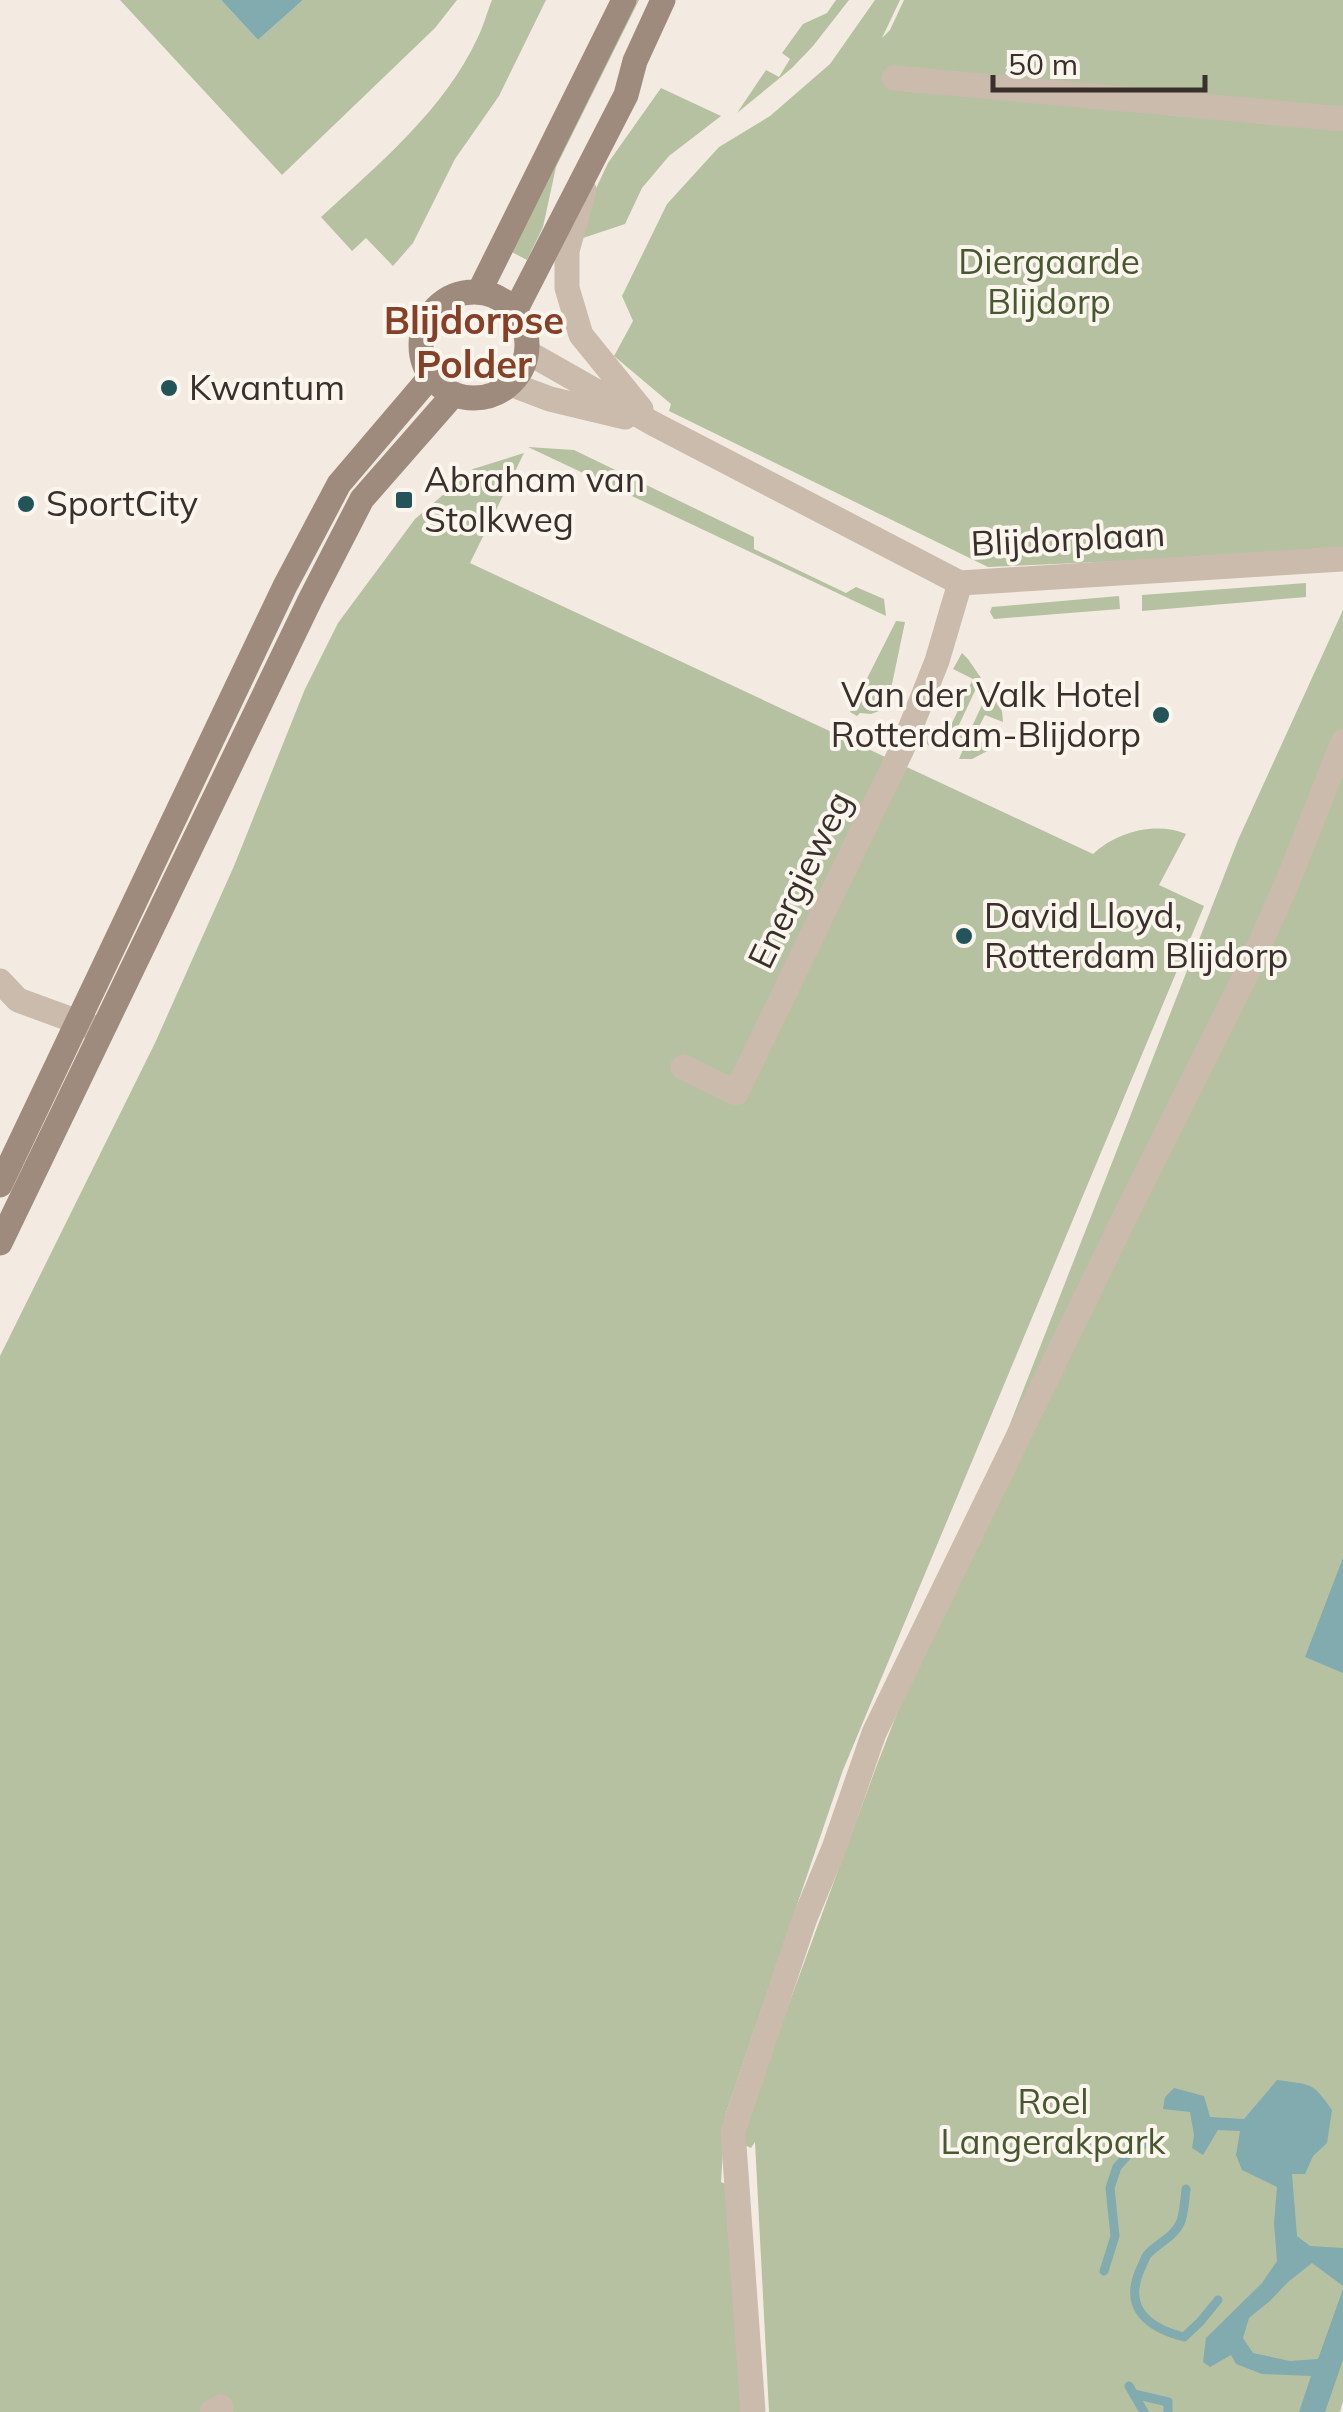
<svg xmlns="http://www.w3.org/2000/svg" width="1343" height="2412" font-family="Mulish,sans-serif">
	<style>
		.green { fill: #b6c1a1 }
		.water { fill: #81abaf }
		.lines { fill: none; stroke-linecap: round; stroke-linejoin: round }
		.stream { stroke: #81abaf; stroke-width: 9 }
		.street { stroke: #cbbbad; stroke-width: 25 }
		.secondary { stroke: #9e8b7e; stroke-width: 25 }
		.poi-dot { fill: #225459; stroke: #faf5ed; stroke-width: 4 }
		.labels { text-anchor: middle; stroke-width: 8; stroke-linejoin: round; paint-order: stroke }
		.park-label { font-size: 35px; fill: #475730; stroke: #faf5ed }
		.poi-label { font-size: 35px; fill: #39302b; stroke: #faf5ed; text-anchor: start }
		.street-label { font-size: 35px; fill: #39302b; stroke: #faf5ed }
		.neighbourhood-label { font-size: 38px; font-weight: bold; fill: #854027; stroke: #faf5ed }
	</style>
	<rect width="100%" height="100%" fill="#f3ebe1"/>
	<path class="green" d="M120,0H221L258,40L303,0H457L435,28L282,175Z
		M492,0H546L499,96L455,159L413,243L393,266L366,238L352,251L321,217C378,165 445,109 478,37C484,25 487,12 492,0Z
		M630,0H639L556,167L543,227L527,260L508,250Z
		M836,0H849L813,46L792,68L737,113L766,70L779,77L790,59L782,53L803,24L827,13Z
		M875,0H900L882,38L890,30L904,0H1343V551L988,567L669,411L671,404L614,356L633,321L622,296L667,204L719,147L770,116L830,64Z
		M661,88L721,116L669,156L642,188L625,224L580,239L591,199L608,163Z
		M528,447L574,450L754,537V549L846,593L856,587L884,599L886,616Z
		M524,453L470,563L1093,854C1116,832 1156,821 1186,834L1159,885L1204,906L843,1770L725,2116L721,2182L732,2187L745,2412H0V1356L155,1043L234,866L305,689L338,623L415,519L473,469Z
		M1306,583V597L1142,611V595Z
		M1119,596L1120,609L994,619L990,612L992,607Z
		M1343,610V2401L1340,2412H769L755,2142L751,2148L738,2142L878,1762L1238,840Z
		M896,621L905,622L887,708L871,714L860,713L857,716L850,712Z
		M962,653L968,659L981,678L957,729L969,733L989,690L1002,711L1003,722L985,715L973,738L993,748L972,759H959L967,740L950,734L942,750L928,745L923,738L924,734L943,742L973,679L953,669Z"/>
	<path class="water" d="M221,0H303L258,40Z
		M1343,1558V1673L1305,1657Z
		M1277,2080C1311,2085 1312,2081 1332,2110L1327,2143L1313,2156L1305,2174H1292L1297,2236L1310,2246L1343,2248V2286L1312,2263L1288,2282L1270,2301L1249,2318L1243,2338L1253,2353L1290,2361L1318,2359L1343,2289V2360L1325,2412H1299L1311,2376L1262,2374L1236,2364L1231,2355L1210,2367L1203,2362L1206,2338L1262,2283L1277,2261L1274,2223L1277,2187L1242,2170L1236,2155L1240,2131L1218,2130L1203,2155L1192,2148L1194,2135L1190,2112L1163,2109L1165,2097L1174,2088L1204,2096L1210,2117L1244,2119Z"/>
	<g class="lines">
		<path class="stream" d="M1186,2189C1185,2199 1184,2212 1181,2221C1175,2237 1157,2243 1147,2255C1145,2258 1142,2266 1140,2270C1123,2309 1149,2328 1184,2337L1200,2322L1218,2300
			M1104,2271L1115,2236L1110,2188L1117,2167L1132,2150L1148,2143
			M1129,2386L1144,2412
			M1134,2394L1168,2402V2412"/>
		<path class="street" d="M894,78L1343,119
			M584,190L567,251V288L581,335L641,409
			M527,352L654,424L960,583L1343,559
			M510,384L550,399L625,417
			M0,981L18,1000L97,1029
			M683,1067L736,1093L902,749L937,661L960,583
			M212,2412L221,2407
			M753,2412L733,2131L805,1918L834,1848L874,1733L1138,1190L1252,962L1290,876L1343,742"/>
		<path class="secondary" d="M421 345a53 53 0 1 1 106 0a53 53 0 1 1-106 0Z
			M479,292L624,0
			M515,311L626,95L635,61L663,0
			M0,1185L285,586L339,484L431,376
			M0,1243L310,600L362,499L454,394"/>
	</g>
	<g class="poi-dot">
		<circle cx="169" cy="388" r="10"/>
		<rect x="394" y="490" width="20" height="20" rx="5"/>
		<circle cx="26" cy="504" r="10"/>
		<circle cx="1161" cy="715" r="10"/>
		<circle cx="964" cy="936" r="10"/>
	</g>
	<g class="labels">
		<g class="park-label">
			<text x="1049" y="274">Diergaarde<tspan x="1049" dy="40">Blijdorp</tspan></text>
			<text x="1053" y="2114">Roel<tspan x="1053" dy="40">Langerakpark</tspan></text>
		</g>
		<g class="poi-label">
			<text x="189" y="400">Kwantum</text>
			<text x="424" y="492">Abraham van<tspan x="424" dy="40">Stolkweg</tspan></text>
			<text x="46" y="516">SportCity</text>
			<text x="1141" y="707" text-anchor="end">Van der Valk Hotel<tspan x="1141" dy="40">Rotterdam-Blijdorp</tspan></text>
			<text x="984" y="928">David Lloyd,<tspan x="984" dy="40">Rotterdam Blijdorp</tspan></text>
		</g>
		<g class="street-label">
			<text transform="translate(1068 539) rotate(-3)" y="12">Blijdorplaan</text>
			<text transform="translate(800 880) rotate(-64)" y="12">Energieweg</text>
		</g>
		<g class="neighbourhood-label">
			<text x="474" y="334">Blijdorpse<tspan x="474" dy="44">Polder</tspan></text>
		</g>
	</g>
	<path d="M993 75v15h212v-15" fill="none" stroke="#39302b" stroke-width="5"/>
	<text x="1008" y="75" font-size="30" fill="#39302b" stroke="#faf5ed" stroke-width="8" paint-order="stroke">50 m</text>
</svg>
